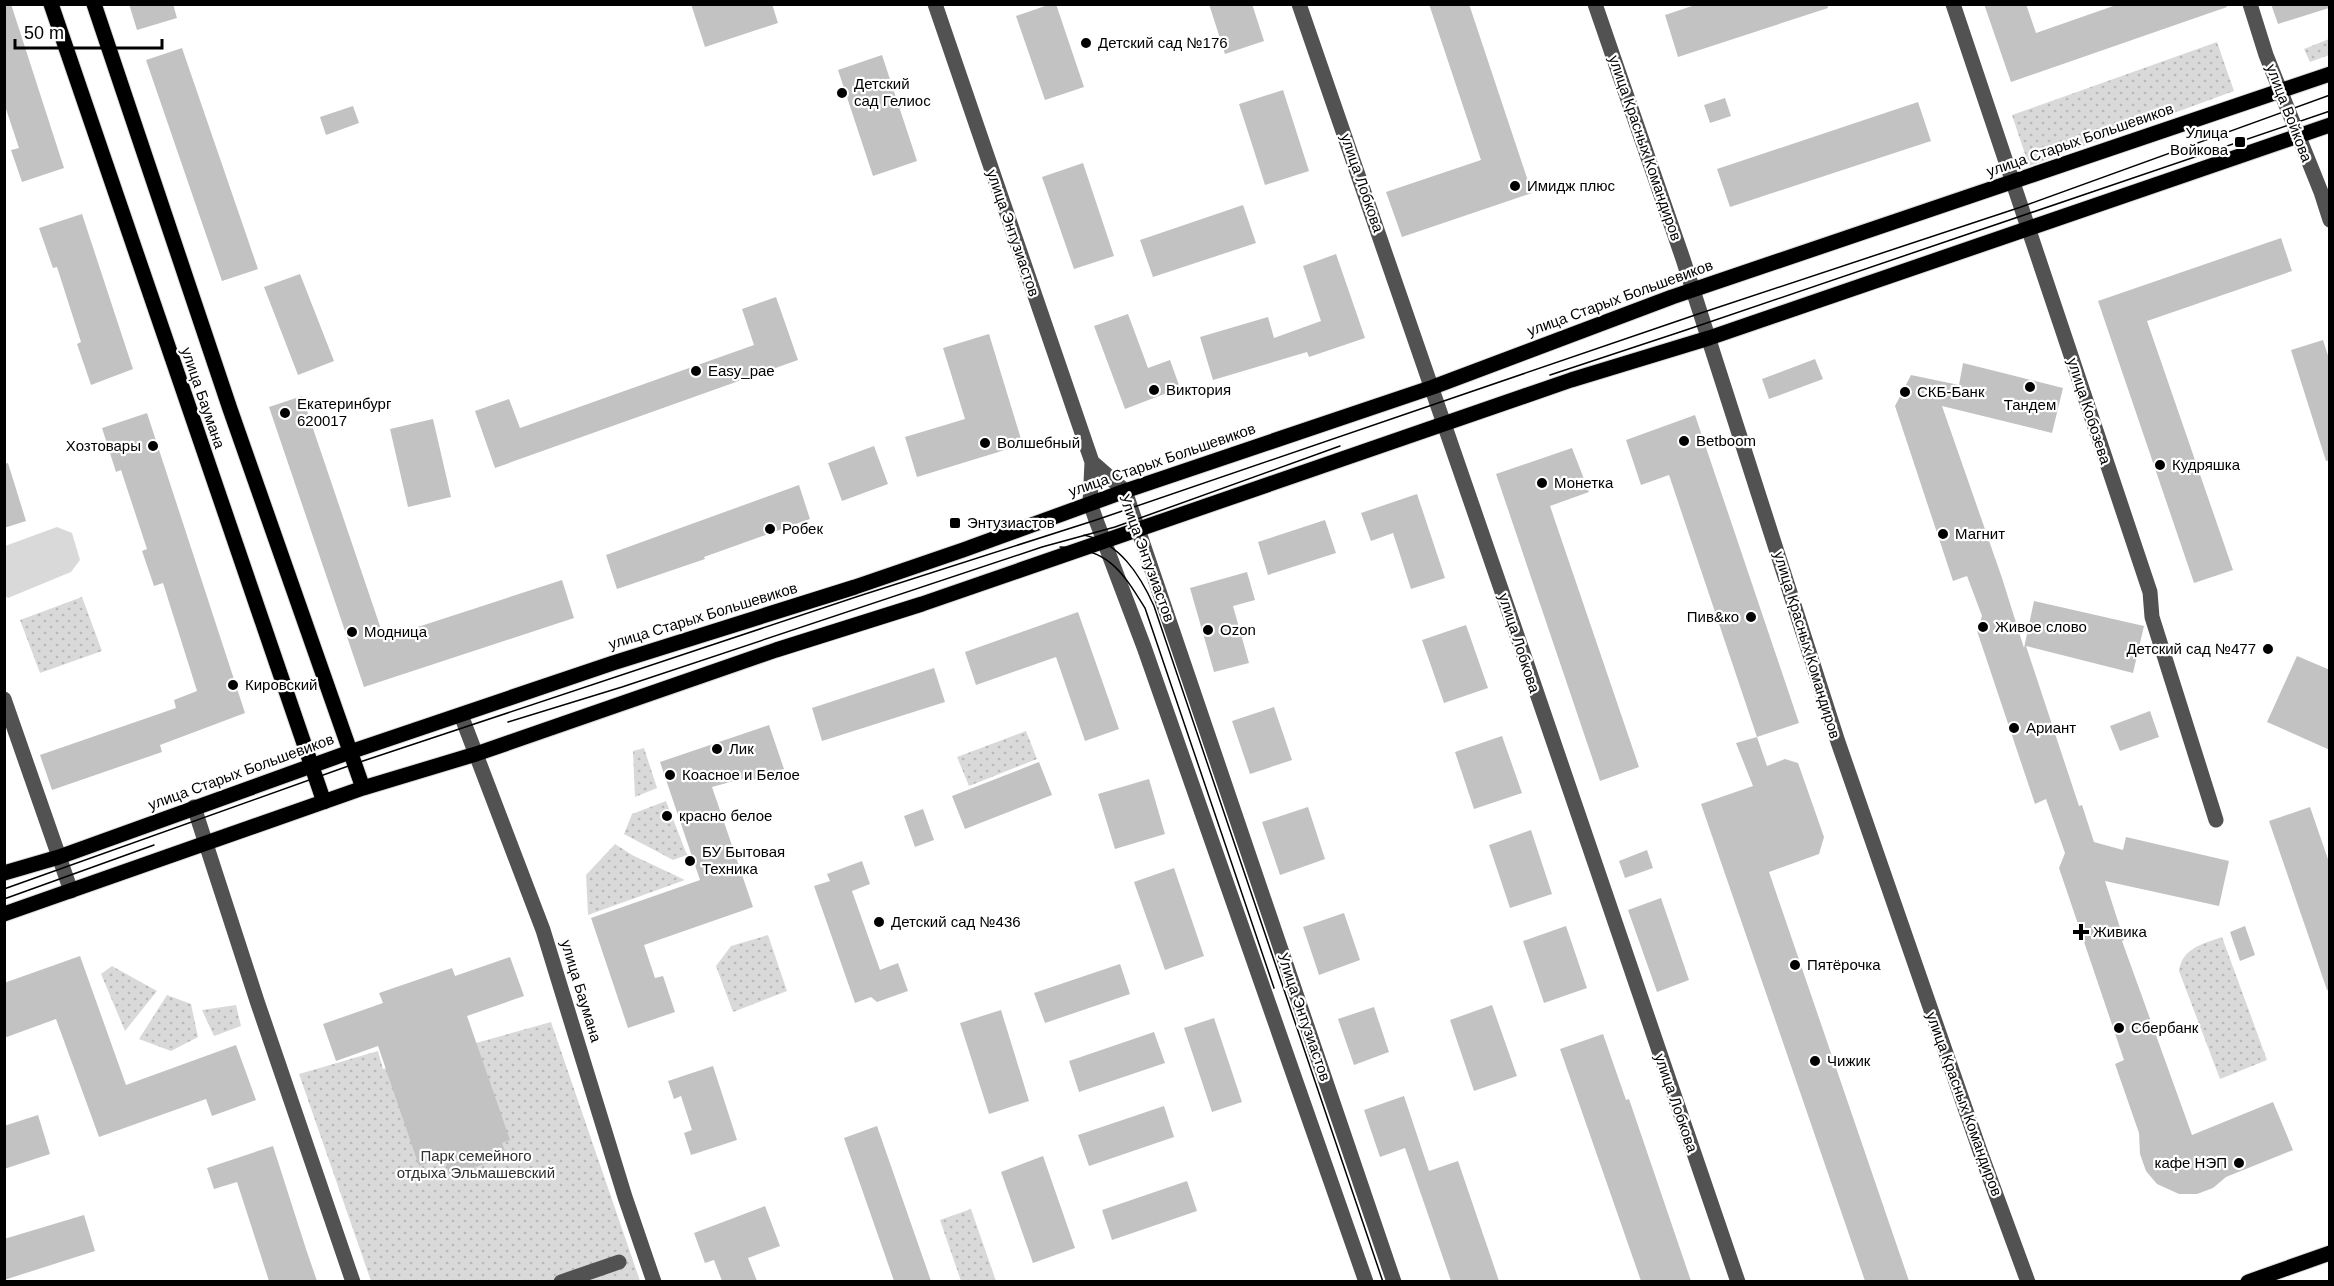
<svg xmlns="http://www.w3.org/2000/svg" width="2334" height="1286" font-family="Helvetica,sans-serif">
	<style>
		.grass { fill: url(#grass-dots) }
		.pitch { fill: #d9d9d9 }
		.building { fill: #c2c2c2 }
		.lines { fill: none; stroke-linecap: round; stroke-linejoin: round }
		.major-casing { stroke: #dbdbdb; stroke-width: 17 }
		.minor { stroke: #525252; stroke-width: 15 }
		.major { stroke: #000; stroke-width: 15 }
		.tram { stroke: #000; stroke-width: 1.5 }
		.poi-dot { fill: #000; stroke: #fff; stroke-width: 2 }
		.labels { text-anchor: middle; stroke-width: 4.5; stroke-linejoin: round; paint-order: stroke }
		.poi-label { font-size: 15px; fill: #000; stroke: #fff; text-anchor: start }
		.street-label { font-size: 15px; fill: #000; stroke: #fff }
		.park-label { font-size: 15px; fill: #303030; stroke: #fff }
	</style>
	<defs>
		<pattern id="grass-dots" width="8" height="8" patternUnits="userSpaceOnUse" patternTransform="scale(1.5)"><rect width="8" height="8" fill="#d9d9d9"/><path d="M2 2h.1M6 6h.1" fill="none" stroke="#b8b8b8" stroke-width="1.8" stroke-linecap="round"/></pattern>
	</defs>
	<rect width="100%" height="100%" fill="#fff"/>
	<path class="grass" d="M2329,39V55L2310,62L2304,49Z
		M2217,42L2234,91L2029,166L2012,115Z
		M82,597L102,651L40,673L20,620Z
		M1026,731L1037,759L969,786L957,757Z
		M644,748L657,788L635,797L633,751Z
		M666,801L687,855L673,860L624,834L632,814Z
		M615,844L632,855L685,880L588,915L586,875Z
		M768,935L787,991L733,1012L716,966L731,946Z
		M2222,937L2267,1060L2220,1079L2179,971C2182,948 2203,944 2222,937Z
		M112,966L157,991L125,1031L101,974Z
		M167,995L191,1004L198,1037L171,1051L139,1039Z
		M236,1005L241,1026L214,1036L202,1010Z
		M551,1022L640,1281H371L299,1074L378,1051L383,1069Z
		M971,1209L996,1281H961L940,1220Z"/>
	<path class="pitch" d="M57,527L72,533L80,560L71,572L8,598L5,596V546Z"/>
	<path class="building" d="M4,4H11L64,168L22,182L11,150L19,148L4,103Z
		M129,4H173L177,18L137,30Z
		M691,4H772L778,23L705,47Z
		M1051,4H1056L1084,87L1045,100L1016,16Z
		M1209,4H1252L1264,41L1225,54Z
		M1429,4H1469L1532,193L1402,237L1386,192L1481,160Z
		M1698,4H1827L1828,8L1678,57L1665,15Z
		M1984,4H2026L2036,33L2119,4H2226L2227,7L2011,82Z
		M2271,4H2328L2329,8L2278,24Z
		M182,48L258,269L222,281L146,60Z
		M882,55L917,161L873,176L838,70Z
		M1283,90L1309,171L1265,185L1239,104Z
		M1725,98L1731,116L1710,123L1704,105Z
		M1918,102L1931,141L1730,207L1717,169Z
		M353,106L359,123L326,135L320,117Z
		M1083,163L1114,256L1074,269L1042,177Z
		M1243,205L1256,243L1153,277L1140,240Z
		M82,214L133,369L91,385L77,344L81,342L57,267L53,268L39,228Z
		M2281,238L2292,271L2147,321L2233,570L2194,583L2098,301Z
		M1336,254L1365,338L1309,357L1307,352L1213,380L1200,337L1268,317L1274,338L1321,321L1303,266Z
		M300,274L334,361L298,375L264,287Z
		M776,297L798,360L495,468L475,411L509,399L520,428L754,345L742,309Z
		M1128,314L1148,368L1170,360L1180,388L1125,409L1094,326Z
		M989,334L1021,439V445L917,477L905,437L965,419L943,348Z
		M2323,340L2330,362V460L2326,461L2291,350Z
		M1815,359L1823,379L1769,399L1762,379Z
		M1963,363L2063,388L2052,433L1942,406L2002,578L2024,648L2034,601L2144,626L2133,673L2026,646L2079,806L2082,805L2094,842L2123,850L2126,837L2229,861L2219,906L2105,881L2124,940L2122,941L2192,1135L2273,1102L2293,1150L2226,1177L2213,1188L2197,1194H2179L2157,1184L2146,1171L2140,1154L2139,1133L2115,1064L2124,1060L2059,868L2065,853L2046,799L2035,804L1977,631L1982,616L1967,576L1953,581L1895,406L1911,375L1959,385Z
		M302,396L384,638L562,580L574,618L364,687L269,407Z
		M147,413L245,713L160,745L162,752L52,790L40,755L176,708L174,700L197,691L163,583L154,586L142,551L147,549L121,470L116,472L102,428Z
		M1695,415L1799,723L1757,737L1669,475L1641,485L1626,440Z
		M433,419L451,497L408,507L390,429Z
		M874,446L888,484L842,501L828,463Z
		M1572,448L1589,492L1550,506L1639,767L1600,781L1496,474Z
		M8,463L26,521L4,528V464Z
		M799,485L810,519L704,557L705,559L617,589L606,555Z
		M1417,494L1445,578L1411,589L1393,533L1371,541L1361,513Z
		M1325,520L1336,553L1268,575L1258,542Z
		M1247,572L1255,600L1233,606L1249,663L1214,672L1190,588Z
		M1078,612L1119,729L1085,741L1056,657L976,685L965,652Z
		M1466,625L1488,688L1444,703L1422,640Z
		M2297,656L2330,670V750L2267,722Z
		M934,668L945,702L822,741L812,708Z
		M1274,707L1292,760L1250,774L1232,721Z
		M2150,711L2159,737L2120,751L2110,726Z
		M769,725L784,769L750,781L748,777L712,787L753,907L644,945L655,978L663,976L675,1012L628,1028L591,918L700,880L660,762Z
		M1502,736L1522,793L1474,809L1455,752Z
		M1757,737L1767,766L1785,759L1798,763L1824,837L1819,854L1769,872L1909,1281H1865L1701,804L1753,786L1736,743Z
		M1039,762L1052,795L965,829L952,796Z
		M1149,779L1165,834L1115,849L1098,794Z
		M1308,807L1325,859L1280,875L1262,822Z
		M2310,807L2330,865V990H2327L2269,821Z
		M923,809L934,840L915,847L904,816Z
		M1531,830L1552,894L1510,908L1489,845Z
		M1647,850L1653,868L1625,878L1619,861Z
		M862,861L870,884L852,891L880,970L898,963L908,991L877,1002L871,997L855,1003L814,886L830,881L827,874Z
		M1174,868L1204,956L1165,970L1134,882Z
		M1661,898L1689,980L1657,992L1628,910Z
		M1344,913L1360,960L1319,975L1303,927Z
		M1566,926L1587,988L1544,1003L1523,941Z
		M2245,926L2255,955L2240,961L2230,932Z
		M80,956L126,1085L236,1045L256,1100L212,1116L206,1099L99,1137L56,1019L4,1038V983Z
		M510,957L524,996L467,1016L510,1140L502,1143L507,1156L450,1176L444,1157L419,1166L378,1046L336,1061L323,1024L383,1003L379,993L452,968L455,976Z
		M1120,964L1130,994L1045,1023L1034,993Z
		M1492,1005L1517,1076L1474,1091L1450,1020Z
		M1374,1007L1389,1052L1354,1065L1338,1019Z
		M1001,1010L1029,1101L989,1114L960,1023Z
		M1214,1018L1242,1102L1212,1112L1184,1028Z
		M1154,1032L1165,1063L1079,1092L1069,1061Z
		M1603,1034L1626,1100L1629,1099L1691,1281H1641L1560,1049Z
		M713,1066L737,1140L691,1155L684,1133L692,1130L681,1096L674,1099L668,1081Z
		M1404,1096L1429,1171L1458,1161L1499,1281H1451L1405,1148L1380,1157L1364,1110Z
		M1164,1106L1174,1137L1089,1166L1078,1135Z
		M38,1115L50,1154L4,1169V1126Z
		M877,1126L931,1281H894L844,1138Z
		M273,1146L306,1249L317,1281H269L237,1182L214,1189L207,1168Z
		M1043,1156L1075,1248L1033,1263L1001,1172Z
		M1187,1181L1197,1211L1112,1240L1102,1210Z
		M765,1206L780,1246L748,1258L757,1281H722L714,1260L705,1263L694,1233Z
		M84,1215L95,1251L4,1280V1239Z"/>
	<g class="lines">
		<g class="major-casing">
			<path id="major" d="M51,4L324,802
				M94,4L230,409L363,788
				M4,873L59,857L350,752L613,663L855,587L963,550L1125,491L1433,387L1672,297L2330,74
				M4,914L363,788L476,754L776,650L922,604L1571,380L1709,338L2330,125
				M2248,1282L2330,1253"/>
		</g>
		<path class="minor" d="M935,4L1092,462L1090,503L1096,520L1144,647L1366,1282
			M1299,4C1449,429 1591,856 1738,1282
			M1595,4L1683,259L1838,742L1981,1154L2028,1282
			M1953,4C2020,200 2084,396 2150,592L2152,617L2216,820
			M2250,4L2266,55L2321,192L2330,220
			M1092,462L1125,491L1394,1282
			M4,699L71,891
			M461,715L543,930L625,1197L654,1282
			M194,807L257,1001L353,1282
			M561,1282L619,1262"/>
		<use href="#major" class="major"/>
		<path class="tram" d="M1550,375L1686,330L2330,111
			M1084,535C1120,543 1140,575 1154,606L1383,1282
			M1060,547C1108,548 1122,571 1145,608L1274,988
			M508,722L622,687L1042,547L1115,527L1340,446
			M4,889L354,764L859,596L1096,520L1701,313L2021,207L2330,95
			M4,899L154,845"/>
	</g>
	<g class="poi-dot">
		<circle cx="1086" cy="43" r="6"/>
		<circle cx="842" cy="93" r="6"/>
		<rect x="2234" y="136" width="12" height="12" rx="3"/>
		<circle cx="1515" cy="186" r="6"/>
		<circle cx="696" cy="371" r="6"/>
		<circle cx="2030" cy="387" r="6"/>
		<circle cx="1154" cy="390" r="6"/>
		<circle cx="1905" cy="392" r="6"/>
		<circle cx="285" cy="413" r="6"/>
		<circle cx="1684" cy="441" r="6"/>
		<circle cx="985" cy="443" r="6"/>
		<circle cx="153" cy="446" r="6"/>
		<circle cx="2160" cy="465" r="6"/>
		<circle cx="1542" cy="483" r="6"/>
		<rect x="949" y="517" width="12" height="12" rx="3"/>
		<circle cx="770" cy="529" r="6"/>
		<circle cx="1943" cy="534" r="6"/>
		<circle cx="1751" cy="617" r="6"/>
		<circle cx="1983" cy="627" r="6"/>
		<circle cx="1208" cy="630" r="6"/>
		<circle cx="352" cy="632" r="6"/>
		<circle cx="2268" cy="649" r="6"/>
		<circle cx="233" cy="685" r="6"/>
		<circle cx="2014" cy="728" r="6"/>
		<circle cx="717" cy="749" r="6"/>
		<circle cx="670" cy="775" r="6"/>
		<circle cx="667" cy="816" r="6"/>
		<circle cx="690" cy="861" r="6"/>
		<circle cx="879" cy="922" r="6"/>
		<path d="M2078 923h6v6h6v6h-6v6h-6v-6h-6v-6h6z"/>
		<circle cx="1795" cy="965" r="6"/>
		<circle cx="2119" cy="1028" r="6"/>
		<circle cx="1815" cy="1061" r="6"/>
		<circle cx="2239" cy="1163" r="6"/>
	</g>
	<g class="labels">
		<g class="poi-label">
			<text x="1098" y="48">Детский сад №176</text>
			<text x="854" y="89">Детский<tspan x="854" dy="17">сад Гелиос</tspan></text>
			<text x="2228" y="138" text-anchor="end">Улица<tspan x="2228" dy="17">Войкова</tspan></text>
			<text x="1527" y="191">Имидж плюс</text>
			<text x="708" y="376">Easy_pae</text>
			<text x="1166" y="395">Виктория</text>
			<text x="1917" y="397">СКБ-Банк</text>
			<text x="297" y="409">Екатеринбург<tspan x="297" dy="17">620017</tspan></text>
			<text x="2030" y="410" text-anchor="middle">Тандем</text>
			<text x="1696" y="446">Betboom</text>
			<text x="997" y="448">Волшебный</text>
			<text x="141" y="451" text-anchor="end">Хозтовары</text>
			<text x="2172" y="470">Кудряшка</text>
			<text x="1554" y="488">Монетка</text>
			<text x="967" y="528">Энтузиастов</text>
			<text x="782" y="534">Робек</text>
			<text x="1955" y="539">Магнит</text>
			<text x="1739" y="622" text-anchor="end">Пив&amp;ко</text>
			<text x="1995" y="632">Живое слово</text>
			<text x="1220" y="635">Ozon</text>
			<text x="364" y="637">Модница</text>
			<text x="2256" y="654" text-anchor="end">Детский сад №477</text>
			<text x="245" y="690">Кировский</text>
			<text x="2026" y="733">Ариант</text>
			<text x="729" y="754">Лик</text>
			<text x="682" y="780">Коасное и Белое</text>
			<text x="679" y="821">красно белое</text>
			<text x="702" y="857">БУ Бытовая<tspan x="702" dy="17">Техника</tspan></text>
			<text x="891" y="927">Детский сад №436</text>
			<text x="2093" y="937">Живика</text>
			<text x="1807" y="970">Пятёрочка</text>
			<text x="2131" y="1033">Сбербанк</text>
			<text x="1827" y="1066">Чижик</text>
			<text x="2227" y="1168" text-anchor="end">кафе НЭП</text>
		</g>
		<g class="street-label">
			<text transform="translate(2289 113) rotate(69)" y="5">улица Войкова</text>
			<text transform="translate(2080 140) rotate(-19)" y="5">улица Старых Большевиков</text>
			<text transform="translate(1645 148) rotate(71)" y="5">улица Красных Командиров</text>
			<text transform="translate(1362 183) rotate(71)" y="5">улица Лобкова</text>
			<text transform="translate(1013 233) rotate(71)" y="5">улица Энтузиастов</text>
			<text transform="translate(1620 298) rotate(-20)" y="5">улица Старых Большевиков</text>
			<text transform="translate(203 398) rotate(71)" y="5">улица Баумана</text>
			<text transform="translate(2089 411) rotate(72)" y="5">улица Кобозева</text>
			<text transform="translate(1162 460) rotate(-19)" y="5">улица Старых Большевиков</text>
			<text transform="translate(1147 558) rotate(70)" y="5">Улица Энтузиастов</text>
			<text transform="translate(703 616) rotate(-17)" y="5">улица Старых Большевиков</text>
			<text transform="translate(1519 643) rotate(72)" y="5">улица Лобкова</text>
			<text transform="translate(1807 645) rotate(73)" y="5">улица Красных Командиров</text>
			<text transform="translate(241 772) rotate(-20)" y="5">улица Старых Большевиков</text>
			<text transform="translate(581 991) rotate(73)" y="5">улица Баумана</text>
			<text transform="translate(1304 1017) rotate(71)" y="5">Улица Энтузиастов</text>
			<text transform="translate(1676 1103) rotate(71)" y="5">улица Лобкова</text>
			<text transform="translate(1964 1104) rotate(70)" y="5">улица Красных Командиров</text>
		</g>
		<g class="park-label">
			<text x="476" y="1161">Парк семейного<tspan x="476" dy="17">отдыха Эльмашевский</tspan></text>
		</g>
	</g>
	<rect width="2334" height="1286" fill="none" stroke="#000000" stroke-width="12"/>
	<path d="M15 39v9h147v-9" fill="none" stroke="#000000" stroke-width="3"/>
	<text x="24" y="39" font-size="18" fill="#000000" stroke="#ffffff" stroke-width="4.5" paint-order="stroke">50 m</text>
</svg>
